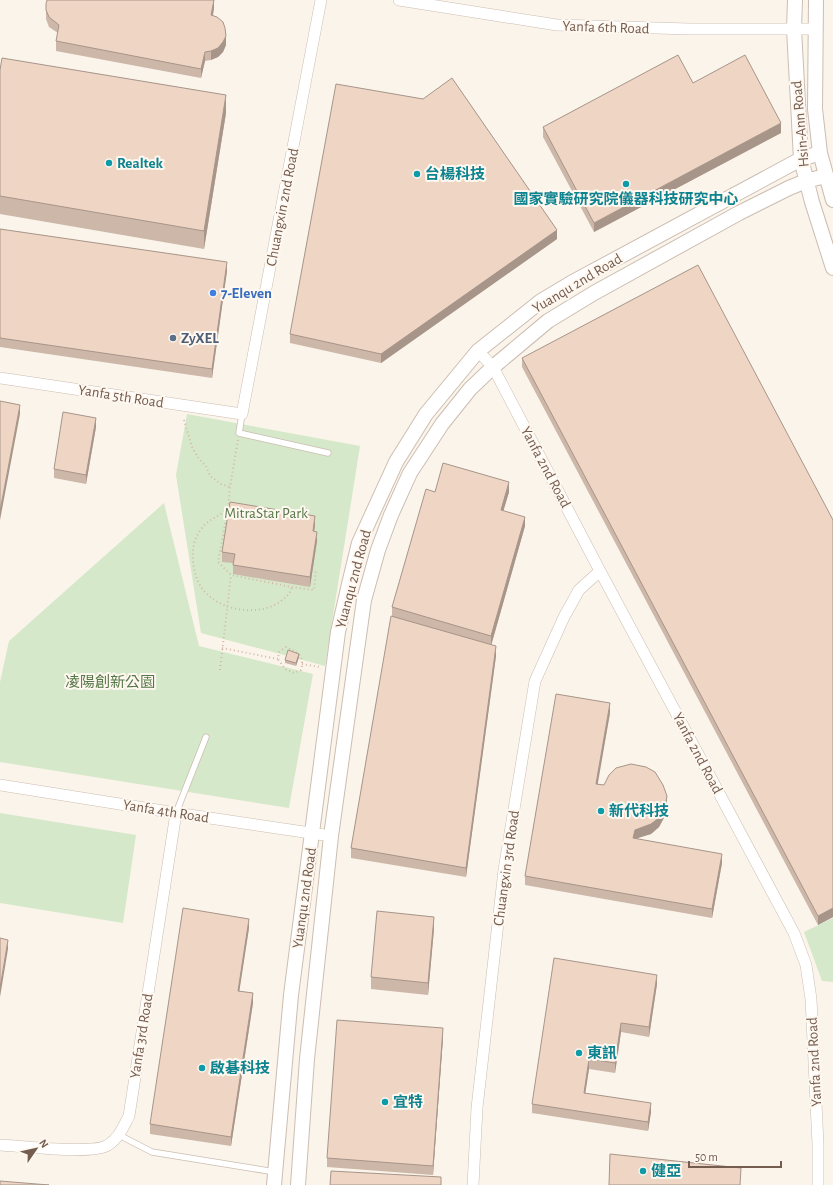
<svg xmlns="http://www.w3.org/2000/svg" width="833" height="1185" font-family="'Alegreya Sans','Noto Sans TC',sans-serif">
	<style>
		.green { fill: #d5e8c9 }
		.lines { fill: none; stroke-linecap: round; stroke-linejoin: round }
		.service-casing { stroke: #ccbdb1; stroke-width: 7 }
		.minor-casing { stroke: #ccbdb1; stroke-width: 12 }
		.tertiary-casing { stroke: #ccbdb1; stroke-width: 16 }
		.path { stroke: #d3b8a7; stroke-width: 2; stroke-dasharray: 1 3; stroke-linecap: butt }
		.service { stroke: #fff; stroke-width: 5.5 }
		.minor { stroke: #fff; stroke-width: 11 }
		.tertiary { stroke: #fff; stroke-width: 14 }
		.wall { fill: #cdb7a9 }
		.shaded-wall { fill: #a79589 }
		.building { fill: #eed5c4; stroke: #a79589 }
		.culture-dot { fill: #0f9aa8; stroke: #fef8f0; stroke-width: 1.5 }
		.shop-dot { fill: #3f7fe0; stroke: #fef8f0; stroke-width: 1.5 }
		.service-dot { fill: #5c6f8a; stroke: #fef8f0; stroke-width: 1.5 }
		.labels { text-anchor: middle; stroke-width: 4; stroke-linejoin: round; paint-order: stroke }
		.street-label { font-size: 15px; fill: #745c4f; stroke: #fef8f0 }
		.culture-label { font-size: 15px; font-weight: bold; fill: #0d838f; stroke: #fef8f0; text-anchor: start }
		.shop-label { font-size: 15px; font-weight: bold; fill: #366cbe; stroke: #fef8f0; text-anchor: start }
		.service-label { font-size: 15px; font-weight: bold; fill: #4e5e75; stroke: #fef8f0; text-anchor: start }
		.park-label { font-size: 15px; fill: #567848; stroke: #fef8f0 }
	</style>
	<rect width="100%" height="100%" fill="#fbf4ea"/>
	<path class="green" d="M187,414L360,446L325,666L201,633L176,475Z
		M164,503L199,646L313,674L289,808L0,762V682L9,641Z
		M0,813L136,835L123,923L0,903Z
		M833,918V982L822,981L804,932Z"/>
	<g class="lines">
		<g class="service-casing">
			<path id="service" d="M242,414L239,433L328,453
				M176,813L206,737
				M119,1135L152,1152L275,1172"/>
		</g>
		<g class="minor-casing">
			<path id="minor" d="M399,0L557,25L689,29H816
				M478,351L493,367L600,571L794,933L806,965L811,999L818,1144V1185
				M0,378L242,414L321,0
				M0,785L176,813L331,836
				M0,1145C20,1146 94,1155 108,1145C119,1138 123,1127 129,1116L176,813
				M473,1185L477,1108L504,870L535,681L564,617L579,590L600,571"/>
		</g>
		<g class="tertiary-casing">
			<path id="tertiary" d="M795,0L794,29L801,159L812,202L833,268
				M816,0L815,109L820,153L833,200
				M274,1185L291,995L338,632L349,584L359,543L396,462L426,414L478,351L541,301L571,283L801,159L820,153
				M298,1185L307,1059L331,836L364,600L378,550L391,515L410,473L442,424L470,389L493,367L548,321L594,293L739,213L789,188L806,181L825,176"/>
		</g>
		<path class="path" d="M184,420L192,447L199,459L206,466L210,476L221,484L230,487
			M238,440L230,487L228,509L218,562L231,575L292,587L314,590L316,569
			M228,509C219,516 209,519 201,529C194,539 192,549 193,561C194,573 198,586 207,594C225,612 261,616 281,601C287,596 290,594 292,587
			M222,648L278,659L279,652L286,647C297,652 305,655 301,670L294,673L285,669L278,659
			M302,664L320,667
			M220,670L231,575"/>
		<use href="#service" class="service"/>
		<use href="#minor" class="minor"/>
		<use href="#tertiary" class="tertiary"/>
	</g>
	<path class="wall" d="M46,4L214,8L213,16L226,45L223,52L218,57L211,60L205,61L201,78L56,51V41L58,33L49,27L46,19Z
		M0,70L226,113L204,249L0,214Z
		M693,83L781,133L594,232L543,137V127Z
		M0,229L227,271L212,378L0,347Z
		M557,239L381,363L290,343V334Z
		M522,358L833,520V917L818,925L522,367Z
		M96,427L86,484L54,478V469Z
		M435,492H509L503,511L525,526L491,645L496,656L466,877L351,858V848L392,617V607Z
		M315,525L314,531L317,541L310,587L233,574V563L222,562V552Z
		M299,657L296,666L285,663V660Z
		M610,713L597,784L667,806L665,816L659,827L651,834L636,838L722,863L712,918L525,885V876Z
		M249,928L239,991L253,1003L231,1146L150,1134V1124Z
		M434,929L428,995L371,989V977Z
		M657,984L649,1037L621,1032L615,1073L589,1069L585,1093L651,1112L648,1131L532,1113V1104Z
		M443,1038L433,1175L327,1167V1158Z"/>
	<path class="shaded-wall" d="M214,0V8L211,24V15Z
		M226,36V45L223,52L218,57L211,60V51Z
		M205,52V61L201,78V69Z
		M226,95V113L204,249V231Z
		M781,123V133L594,232V223Z
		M557,230V239L381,363V354Z
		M227,262V271L212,378V369Z
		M20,405V414L0,520V511Z
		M96,418V427L86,484V475Z
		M509,482V492L501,519V510Z
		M315,516V525L313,541V531Z
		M525,517V526L491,646V636Z
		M317,532V541L310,587V577Z
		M496,646V656L466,877V868Z
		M299,654V657L296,666V663Z
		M610,703V713L596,794V784Z
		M667,796V806L665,816L659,827L651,834L635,839L633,838L635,830Z
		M722,854V863L712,918V909Z
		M833,908V917L818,925V916Z
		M434,917V929L428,995V983Z
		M249,919V928L238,1000V991Z
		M8,940V949L0,997V988Z
		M657,975V984L649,1037V1027Z
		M253,993V1003L231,1146V1137Z
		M621,1023V1032L615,1073V1063Z
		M443,1028V1038L433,1175V1166Z
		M589,1059V1069L584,1102V1093Z
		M651,1103V1112L648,1131V1122Z"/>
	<path class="building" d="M47,0H214L211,15L217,17L223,22L225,28L226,36L223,42L218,48L211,51L205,52L201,69L56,41L59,25L49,17L46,10V4Z
		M678,55L693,83L745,55L781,123L594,223L543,127Z
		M2,58L226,95L204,231L0,196V70Z
		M452,78L557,230L381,354L290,334L336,84L423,99Z
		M0,229L227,262L212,369L0,338Z
		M698,265L833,520V908L818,916L522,358Z
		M0,401L20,405L0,511Z
		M63,412L96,418L86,475L54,469Z
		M443,463L509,482L501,510L525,517L491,636L392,607L426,489L435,492Z
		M230,502L315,516L313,531L317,532L310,577L233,565L235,554L222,552Z
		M391,616L496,646L466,868L351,848Z
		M288,650L299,654L296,663L285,660Z
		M556,694L610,703L596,784L604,785L609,775L616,768L631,764L646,767L655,772L663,785L667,796L665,807L659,818L651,824L635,830L633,838L722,854L712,909L525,876Z
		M183,908L249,919L238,991L253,993L231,1137L150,1124Z
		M377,911L434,917L428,983L371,977Z
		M0,938L8,940L0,988Z
		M554,958L657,975L649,1027L621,1023L615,1063L589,1059L584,1093L651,1103L648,1122L532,1104Z
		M337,1020L443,1028L433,1166L327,1158Z
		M610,1154L741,1168L740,1185H609Z
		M331,1171L441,1177V1185H330Z
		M0,1181L49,1185H0Z"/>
	<g class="culture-dot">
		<circle cx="109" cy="163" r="4"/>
		<circle cx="417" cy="174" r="4"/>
		<circle cx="626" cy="184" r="4"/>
		<circle cx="601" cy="811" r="4"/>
		<circle cx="579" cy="1053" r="4"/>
		<circle cx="202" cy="1068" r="4"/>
		<circle cx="385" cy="1102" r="4"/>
		<circle cx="643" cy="1171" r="4"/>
	</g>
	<circle class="shop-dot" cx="213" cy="293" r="4"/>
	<circle class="service-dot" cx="173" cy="338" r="4"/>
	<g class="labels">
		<g class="street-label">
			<text transform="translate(606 27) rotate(2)" y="5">Yanfa 6th Road</text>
			<text transform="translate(800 124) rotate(-95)" y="5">Hsin-Ann Road</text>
			<text transform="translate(282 207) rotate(-79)" y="5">Chuangxin 2nd Road</text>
			<text transform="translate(577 283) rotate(-31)" y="5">Yuanqu 2nd Road</text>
			<text transform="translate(121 396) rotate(9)" y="5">Yanfa 5th Road</text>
			<text transform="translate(546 467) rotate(62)" y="5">Yanfa 2nd Road</text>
			<text transform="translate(353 579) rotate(-75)" y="5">Yuanqu 2nd Road</text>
			<text transform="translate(698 753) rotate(62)" y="5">Yanfa 2nd Road</text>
			<text transform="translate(166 811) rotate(9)" y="5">Yanfa 4th Road</text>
			<text transform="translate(506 868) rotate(-82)" y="5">Chuangxin 3rd Road</text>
			<text transform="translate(304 898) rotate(-82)" y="5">Yuanqu 2nd Road</text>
			<text transform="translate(141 1036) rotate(-81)" y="5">Yanfa 3rd Road</text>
			<text transform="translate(814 1062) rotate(-93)" y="5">Yanfa 2nd Road</text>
		</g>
		<g class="culture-label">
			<text x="117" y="168">Realtek</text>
			<text x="425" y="179">台楊科技</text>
			<text x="626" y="204" text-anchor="middle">國家實驗研究院儀器科技研究中心</text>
			<text x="609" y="816">新代科技</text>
			<text x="587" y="1058">東訊</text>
			<text x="210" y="1073">啟碁科技</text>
			<text x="393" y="1107">宜特</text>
			<text x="651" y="1176">健亞</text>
		</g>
		<g class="shop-label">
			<text x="221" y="298">7-Eleven</text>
		</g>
		<g class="service-label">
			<text x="181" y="343">ZyXEL</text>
		</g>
		<g class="park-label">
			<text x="266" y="518">MitraStar Park</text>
			<text x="110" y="687">凌陽創新公園</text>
		</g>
	</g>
	<g transform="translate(36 1149) rotate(56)" stroke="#fef8f0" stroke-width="3" paint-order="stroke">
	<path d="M0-3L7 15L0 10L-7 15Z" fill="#745c4f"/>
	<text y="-6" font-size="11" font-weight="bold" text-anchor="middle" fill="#745c4f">N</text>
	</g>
	<path d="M689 1161v6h92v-6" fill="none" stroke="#745c4f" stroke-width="2"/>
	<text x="695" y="1161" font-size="12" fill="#745c4f" stroke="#fef8f0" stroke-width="3" paint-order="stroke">50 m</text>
</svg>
